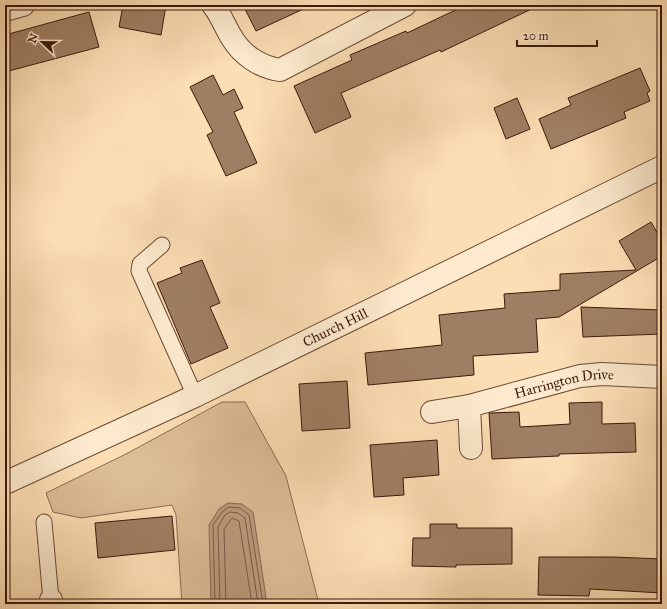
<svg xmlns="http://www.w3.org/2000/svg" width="667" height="609" font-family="'IM FELL Great Primer',serif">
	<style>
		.green { fill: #dbbd97; stroke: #8b6b52 }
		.water { fill: #ba9b7b; stroke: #87674f }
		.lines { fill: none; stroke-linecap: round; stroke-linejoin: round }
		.shore { stroke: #7a5a44; stroke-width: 1 }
		.building { fill: #9f7f63; stroke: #3b190c }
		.lane-casing { stroke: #6b4a36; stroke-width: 17 }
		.street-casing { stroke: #6b4a36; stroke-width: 24 }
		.lane { stroke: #fdeace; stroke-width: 15 }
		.street { stroke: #fdeace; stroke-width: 22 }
		.labels { text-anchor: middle; stroke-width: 3; stroke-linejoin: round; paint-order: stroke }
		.street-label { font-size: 14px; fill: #3b190c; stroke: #fdeace }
	</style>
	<rect width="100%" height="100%" fill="#fcdeb4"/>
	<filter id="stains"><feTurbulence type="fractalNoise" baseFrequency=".005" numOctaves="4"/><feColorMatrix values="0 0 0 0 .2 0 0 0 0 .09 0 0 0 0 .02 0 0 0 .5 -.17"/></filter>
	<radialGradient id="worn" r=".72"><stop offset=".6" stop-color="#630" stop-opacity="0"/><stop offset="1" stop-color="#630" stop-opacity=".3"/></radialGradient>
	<path class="green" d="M222,402H245L286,476L319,604H182L176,515L172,505L81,518L53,512L46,493L126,454Z"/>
	<path class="water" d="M228,503L242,504L253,512L267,604H211L209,525L219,509Z"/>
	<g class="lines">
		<path class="shore" d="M215,604L213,525L222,512L229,507L240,508L249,515L263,604
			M220,604L218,527L225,515L230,512L238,513L245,518L258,604
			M226,604L224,529L232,518L239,521L252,604"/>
	</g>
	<path class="building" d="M123,5H166L161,35L119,27Z
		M243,5H312L256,31Z
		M466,5H540L441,52L440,50L341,93L351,117L315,133L294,86L352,60L350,55L406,31L407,33Z
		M89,12L99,47L5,72V35Z
		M640,68L650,91L647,93L650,101L624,112L626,118L551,149L539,119L571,105L568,98Z
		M213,75L223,95L234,89L243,108L234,112L257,163L226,176L207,135L213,132L190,87Z
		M517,98L530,129L506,139L494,108Z
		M651,222L662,241V256L559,317L536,319L538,352L473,356L474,375L368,385L365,353L442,345L439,315L505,308L504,294L560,290V274L636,270L619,241Z
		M202,260L220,303L210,307L228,348L191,364L157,283L182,273L180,268Z
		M581,307L662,310V334L583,337Z
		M347,381L350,428L302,431L299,384Z
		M602,402V424L635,423L636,452L559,454V456L492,459L489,413L519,412L520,427L570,424L569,403Z
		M437,440L439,475L403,478L404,495L374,497L370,445Z
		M172,516L175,550L98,558L95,523Z
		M430,524H457V528H512V564L456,565V567L412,566L413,538H430Z
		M539,557H613L662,559V593L590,589L589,596L538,595Z"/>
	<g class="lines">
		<g class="lane-casing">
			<path id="lane" d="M162,245L140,264L139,271L195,396
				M44,522L51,600"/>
		</g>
		<g class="street-casing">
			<g id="street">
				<path d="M213,5C221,15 225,27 232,38C242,55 260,67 280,70L405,5"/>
				<path d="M5,10L23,5"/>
				<path id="s1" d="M469,406L580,376L602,374L662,377"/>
				<path d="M432,412L469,406L471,448"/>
				<path id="s2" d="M5,483L195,396L662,167"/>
				<path d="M51,600V604"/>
			</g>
		</g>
		<use href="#lane" class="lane"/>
		<use href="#street" class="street"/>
	</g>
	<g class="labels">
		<g class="street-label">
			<text dy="5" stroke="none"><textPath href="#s2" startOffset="365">Church Hill</textPath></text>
			<text dy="5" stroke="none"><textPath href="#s1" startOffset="98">Harrington Drive</textPath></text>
		</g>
	</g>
	<rect width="667" height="609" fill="none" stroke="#fcdeb4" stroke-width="20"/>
	<rect x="6" y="6" width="655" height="597" fill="none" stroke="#3b190c" stroke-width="2"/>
	<rect x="10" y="10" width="647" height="589" fill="none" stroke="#3b190c"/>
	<g transform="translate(42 42) rotate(292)" stroke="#fdeace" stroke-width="3" paint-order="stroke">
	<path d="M0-3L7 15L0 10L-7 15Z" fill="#3b190c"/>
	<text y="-6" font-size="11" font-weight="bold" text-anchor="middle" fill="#3b190c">N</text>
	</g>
	<path d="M517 40v6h80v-6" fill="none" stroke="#3b190c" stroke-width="2"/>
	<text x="523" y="40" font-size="12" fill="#3b190c" stroke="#fdeace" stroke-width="3" paint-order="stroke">20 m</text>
	<rect width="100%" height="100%" filter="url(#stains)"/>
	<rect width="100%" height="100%" fill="url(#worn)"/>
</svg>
